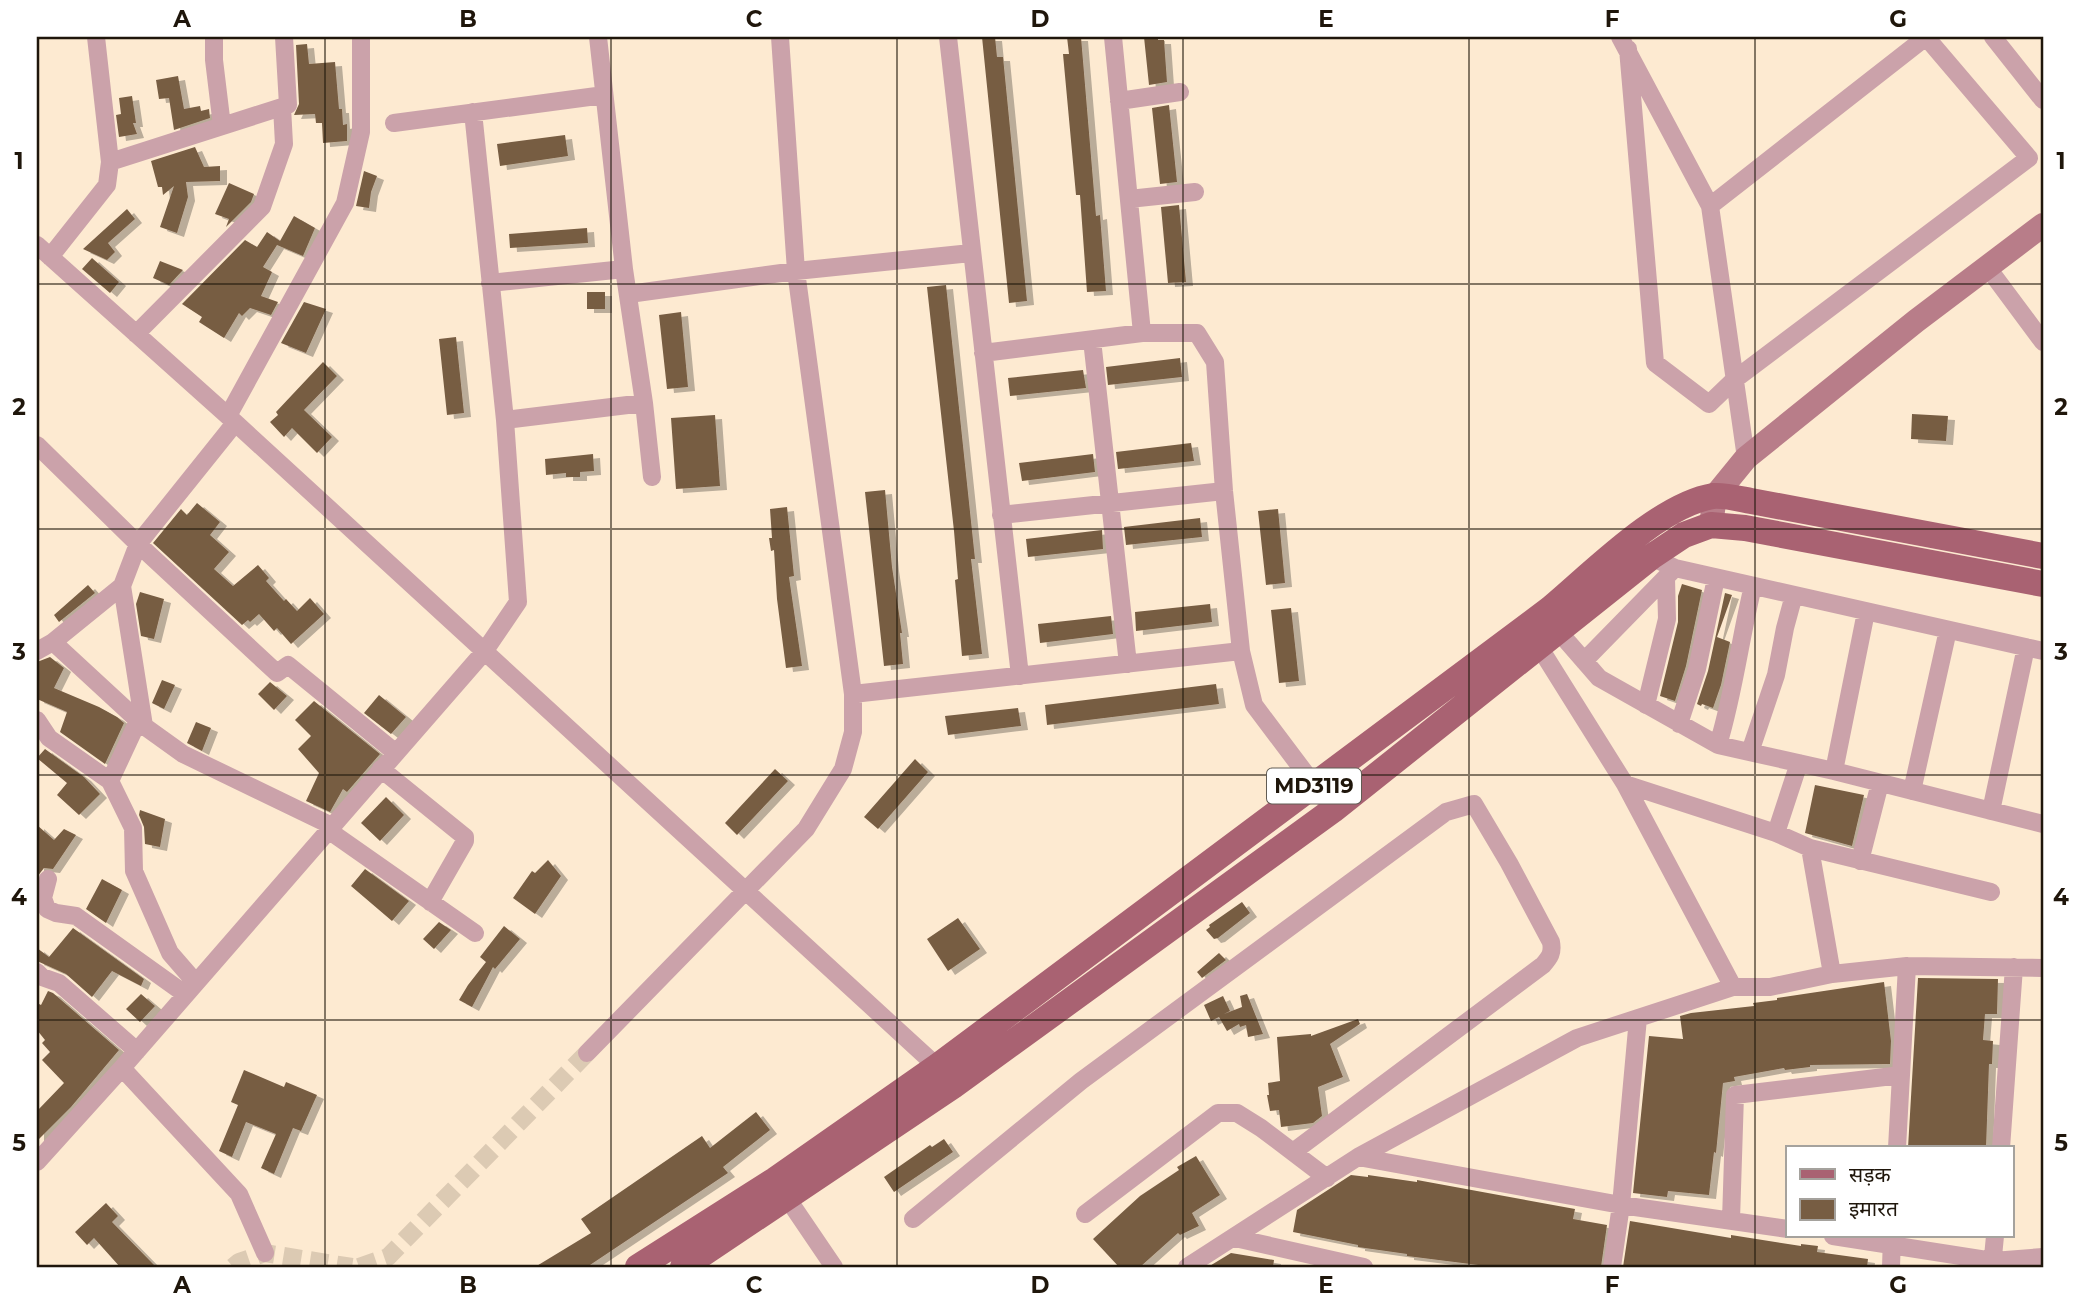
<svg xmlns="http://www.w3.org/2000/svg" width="2080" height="1304" font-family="Montserrat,'Noto Sans Devanagari',sans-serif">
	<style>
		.building { fill: #775d43; filter: url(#shadow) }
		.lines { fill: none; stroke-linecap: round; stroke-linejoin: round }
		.street-tunnel { stroke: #dccab3; stroke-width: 18; stroke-dasharray: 18 9; stroke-linecap: butt }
		.street { stroke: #cba2aa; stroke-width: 18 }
		.secondary { stroke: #b87d89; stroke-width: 24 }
		.primary { stroke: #a96272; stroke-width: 26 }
		.grid { fill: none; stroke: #1f160b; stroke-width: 2; stroke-opacity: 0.55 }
		.labels { text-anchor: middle; stroke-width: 7; stroke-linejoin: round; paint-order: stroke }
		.shield { fill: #fff; stroke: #625c54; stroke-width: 2 }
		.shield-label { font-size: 21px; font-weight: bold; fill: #1f160b }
		.neatline { fill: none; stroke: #1f160b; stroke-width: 2.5 }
		.grid-label { font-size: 23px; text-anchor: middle; font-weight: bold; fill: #1f160b }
	</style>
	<defs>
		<filter id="shadow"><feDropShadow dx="7" dy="4" stdDeviation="0" flood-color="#0004"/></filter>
	</defs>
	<rect width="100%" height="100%" fill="#fdead1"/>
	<path class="building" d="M982,37H995L997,57H1003L1027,301L1009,303Z
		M1067,37H1081L1096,216L1100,215L1106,291L1087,292L1080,195H1076L1063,54H1069Z
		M1144,37H1158V40H1164L1167,82L1149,85Z
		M307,44L309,64L335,62L339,109H342L343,125L347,124V141L323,143L322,123H316L315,114L294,115L299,104L296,45Z
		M178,76L184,109L200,106L201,111L209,109L210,118L174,130L169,98L159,99L156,80Z
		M132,96L136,123H133L137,134L119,137L116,115L121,114L119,98Z
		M1169,105L1177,182L1160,184L1152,108Z
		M565,135L568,156L500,166L497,144Z
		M195,147L204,167L220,166V181L186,182L188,197L177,233L160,227L174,186L163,195L162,187H158L151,161Z
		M364,171L377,176L371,192L369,208L356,206Z
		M229,183L254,194L251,202L226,227L229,219L215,214Z
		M1179,205L1186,282L1168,283L1161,207Z
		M127,209L135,219L108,243L115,252L107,260L83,249Z
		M294,216L315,228L303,256L277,245L263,267L272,272L261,296L278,302L271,315L250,308L242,316L239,313L224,338L199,322L202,317L182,304L245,240L257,247L267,232L280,241Z
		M587,228L588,243L510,248L509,234Z
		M92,258L119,282L110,293L82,269Z
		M160,261L183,270L169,285L153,278Z
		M946,285L975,559H971L982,654L962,656L955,580L958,579L954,531L927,287Z
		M587,292H605V309H587Z
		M304,302L326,309L306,353L281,343Z
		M681,312L688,387L667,389L659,315Z
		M456,337L464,413L447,415L439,339Z
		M1180,358L1182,377L1108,385L1106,367Z
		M323,362L337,376L304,410L332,437L317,453L292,428L284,437L270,422L278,415L276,412Z
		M1083,370L1086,388L1010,396L1008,378Z
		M1912,414L1948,416L1946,441L1911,439Z
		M715,415L720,486L676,489L671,418Z
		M1191,443L1194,461L1118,469L1116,452Z
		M593,454L594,471L580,472V477H566V473L546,475L545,459Z
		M1093,454L1095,472L1022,481L1019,463Z
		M885,490L892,567L902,633H900L903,664L884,666L865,492Z
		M197,503L220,522L210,535L229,552L214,569L233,586L258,565L269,578L266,581L284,601L286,599L297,611L310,598L324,614L291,644L277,628L274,631L259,614L250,622L248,620L242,625L153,543L181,509L187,515Z
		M787,507L794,576L789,577L802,666L786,668L777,599L774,550L771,551L769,538H772L770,509Z
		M1278,509L1285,583L1266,585L1258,511Z
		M1200,518L1202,537L1126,545L1124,527Z
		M1102,530L1103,549L1028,557L1026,539Z
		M1682,584L1702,590L1686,666L1675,701L1660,696L1678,622V596Z
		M88,585L95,593L59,622L54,615Z
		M140,592L164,599L154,639L141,636L136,604Z
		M1725,593L1732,595L1717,637L1730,642L1721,685L1713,708L1702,704L1701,706L1697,704L1708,671Z
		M1210,604L1212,622L1136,631L1135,612Z
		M1291,608L1299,681L1279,683L1271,610Z
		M1111,616L1113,634L1040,643L1038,624Z
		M50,657L64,668L54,688L99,707L117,717L124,723L105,764L60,732L67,712L37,699V662Z
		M162,680L175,685L164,709L152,703Z
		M270,682L287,696L274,710L258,694Z
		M1216,684L1219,704L1047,725L1045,705Z
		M379,695L406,717L391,734L364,713Z
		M314,701L380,754L347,792L343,789L330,812L306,801L319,773L298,749L311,736L295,720Z
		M1018,708L1021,726L948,735L945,716Z
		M196,722L211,728L202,751L187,743Z
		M45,749L84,777L100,794L79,815L57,795L67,783L37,758Z
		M915,759L928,772L878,829L864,817Z
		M775,769L788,781L737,835L725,823Z
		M1815,785L1864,795L1852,846L1805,833Z
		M386,797L404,815L380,841L361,823Z
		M140,810L165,819L160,847L145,844L144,827L139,815Z
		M37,825L54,840L64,829L76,835L53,869L44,868L37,877Z
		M548,860L561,876L535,914L513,898L532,871L535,873Z
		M365,869L409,901L392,921L351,886Z
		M102,879L122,890L106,923L86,909Z
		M1242,902L1250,913L1218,938L1214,939L1206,930L1210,927L1209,925Z
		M958,918L980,949L948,971L927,939Z
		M439,922L451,930L434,949L423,939Z
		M504,926L520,939L495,969L493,967L472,1007L459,1000L468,985L486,962L480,957Z
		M73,928L144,979L141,986L112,971L92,997L66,974L37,961V948L49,957Z
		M1219,953L1226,960L1202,978L1197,972Z
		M1918,978L1998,979L1997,1014H1985L1983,1040L1993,1041L1992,1064H1989L1986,1148H1908Z
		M1884,982L1891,1041L1890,1064L1810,1065V1067L1785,1070L1784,1068L1734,1077L1735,1081L1723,1083L1716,1153L1714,1152L1709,1195L1668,1191L1667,1197L1633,1193L1649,1036L1683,1039L1680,1016L1691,1013L1754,1006L1753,1003L1777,1000V998Z
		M48,991L53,993L119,1050L71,1107L37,1141V1111L64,1083L42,1060L50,1052L42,1043L45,1040L37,1030V1003L41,1005Z
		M141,994L155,1006L140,1022L126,1009Z
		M1247,994L1263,1034L1248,1037L1246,1025L1240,1027L1239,1024L1227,1031L1219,1017L1211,1021L1204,1005L1223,996L1230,1011L1224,1014L1242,1007L1240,996Z
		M1358,1019L1360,1024L1330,1044L1343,1077L1318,1087L1322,1116L1313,1123L1281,1127L1279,1110L1270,1111L1267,1095H1269L1268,1083L1280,1081L1277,1037L1311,1034V1036Z
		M244,1070L284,1087L286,1082L317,1095L301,1131L293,1128L274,1174L261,1168L276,1134L246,1122L232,1157L219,1151L238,1105L231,1102Z
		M756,1112L770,1130L723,1167L728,1173L587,1267H535L591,1233L581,1219L702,1136L710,1148Z
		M944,1139L953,1152L894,1192L884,1177L930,1145L932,1147Z
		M1196,1156L1220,1195L1192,1213L1199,1226L1180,1235L1178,1233L1140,1267H1119L1093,1239L1140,1196L1179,1170L1177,1167Z
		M1351,1175L1368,1177V1175L1417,1182V1180L1575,1209L1573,1219L1607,1225L1601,1267H1494L1407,1256V1254L1358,1247V1245L1293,1232L1297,1210Z
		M106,1203L118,1216L112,1222L156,1267H120L94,1238L87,1245L75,1232Z
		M1630,1221L1731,1238V1235L1801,1246V1244L1818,1246L1817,1252L1868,1259L1867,1267H1623Z
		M1231,1253L1274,1260L1273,1267H1208Z"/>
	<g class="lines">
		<path class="street-tunnel" d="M233,1267L239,1262L265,1253L352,1267
			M359,1267L388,1257L587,1053"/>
		<path class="street" d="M214,37V60L222,126
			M598,37L624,269L644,403L652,477
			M948,37L1020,676
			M1113,37L1142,333
			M1620,37L1710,206L1746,458
			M1993,37L2043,100
			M1628,49L1655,363L1709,404L1734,380L2029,158L1926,37
			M1119,101L1180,92
			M394,123L604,95
			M110,162L288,105L284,37
			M1129,199L1195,192
			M1710,206L1926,37
			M37,245L228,416L943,1072
			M50,257L107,185L110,162L96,37
			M1988,268L2043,342
			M490,283L624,269
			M629,294L796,271L971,253
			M136,334L262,207L284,144L282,107
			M1092,340L1128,664
			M983,353L1142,333H1197L1215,362L1224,491L1241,651L1254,705L1333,810
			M228,416L345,203L361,132V37
			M505,420L644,403
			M37,445L138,544L277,673L288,665L396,753
			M1001,515L1224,491
			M1645,550L1651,557L1675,568L2043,651
			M122,586L144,726
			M1552,624L1599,678L1718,745L1834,771L2043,824
			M53,642L144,726L183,754L332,826
			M1538,645L1625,784L1733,987
			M37,651L53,642L122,586L138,544L235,423
			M1584,661L1675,568
			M853,694L1241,651
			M1646,705L1667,619L1666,578
			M37,720L49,738L110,781L133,828L134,871L170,953L196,983
			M1679,724L1697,669L1716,578
			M1718,745C1734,693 1740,639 1753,586
			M1750,752L1776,675L1785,628L1794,595
			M381,769L465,837V841L430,902
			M1834,771L1866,612
			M110,781L138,721
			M1625,784L1776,833L1810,848L1991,892
			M1912,791L1948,630
			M1991,811L2026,647
			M328,830L475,933
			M1776,833L1799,763
			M1810,848L1832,974
			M1860,861L1880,783
			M48,879L43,898L47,909L56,913L76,916L185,994
			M37,972L42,977L59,983L137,1051
			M587,1053L806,829L843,769L853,732V694L796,271L780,37
			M122,1068L239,1194L265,1253
			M1897,1148L1907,966
			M2001,1148L2014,967
			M1358,1157L1621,1205L1788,1229
			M37,1162L122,1068L484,652L518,602L505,420L473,112
			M781,1189L834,1267
			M1085,1214L1218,1113H1237L1261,1128L1327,1178
			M913,1219L1081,1081L1446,812L1474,804L1509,863L1551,942C1553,953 1550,957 1543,965L1293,1152
			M1731,1220L1735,1095L1901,1075
			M1833,1236L1993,1261L2043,1257
			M1235,1238L1364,1267
			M1187,1267L1358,1157L1577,1038L1733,987H1770L1832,974L1907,966L2043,968
			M1612,1267L1621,1205L1638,1018
			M1891,1267L1892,1236
			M1992,1267L1995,1236"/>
		<path class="secondary" d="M1711,525L1715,496L1746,458L1916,321L2043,225"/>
		<path class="primary" d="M638,1267L775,1180L938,1066L1550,609C1592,574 1659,505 1713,496C1725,495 1740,499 1751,501L2043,556
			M683,1267L953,1086L1333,810L1651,557L1684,535L1711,525L1745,528L2043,584"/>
	</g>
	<path class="grid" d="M325,37V1267M611,37V1267M897,37V1267M1183,37V1267M1469,37V1267M1755,37V1267M37,284H2043M37,529H2043M37,775H2043M37,1020H2043"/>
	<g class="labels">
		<rect class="shield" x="1267" y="768.5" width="94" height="35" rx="5"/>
		<g class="shield-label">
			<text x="1314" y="793">MD3119</text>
		</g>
	</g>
	<rect width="2080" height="1304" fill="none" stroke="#ffffff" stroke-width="77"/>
	<rect x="1786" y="1146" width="228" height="91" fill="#ffffff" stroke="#a5a29d" stroke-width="2"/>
	<rect x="1800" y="1169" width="35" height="10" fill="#a96272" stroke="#a5a29d" stroke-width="2"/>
	<text x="1849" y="1182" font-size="21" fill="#1f160b">सड़क</text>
	<rect x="1800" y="1199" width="35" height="21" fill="#775d43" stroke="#a5a29d" stroke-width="2"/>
	<text x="1849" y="1216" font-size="21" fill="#1f160b">इमारत</text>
	<rect x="38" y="38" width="2004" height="1228" class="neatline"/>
	<g class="grid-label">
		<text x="182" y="27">A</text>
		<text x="468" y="27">B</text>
		<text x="754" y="27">C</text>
		<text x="1040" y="27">D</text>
		<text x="1326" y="27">E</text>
		<text x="1612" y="27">F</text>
		<text x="1898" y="27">G</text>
		<text x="19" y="169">1</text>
		<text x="2061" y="169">1</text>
		<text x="19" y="415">2</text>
		<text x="2061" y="415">2</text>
		<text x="19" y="660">3</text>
		<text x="2061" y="660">3</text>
		<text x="19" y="905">4</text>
		<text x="2061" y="905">4</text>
		<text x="19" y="1151">5</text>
		<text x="2061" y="1151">5</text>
		<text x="182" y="1293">A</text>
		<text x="468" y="1293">B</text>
		<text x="754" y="1293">C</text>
		<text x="1040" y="1293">D</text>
		<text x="1326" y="1293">E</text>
		<text x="1612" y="1293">F</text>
		<text x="1898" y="1293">G</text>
	</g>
</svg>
